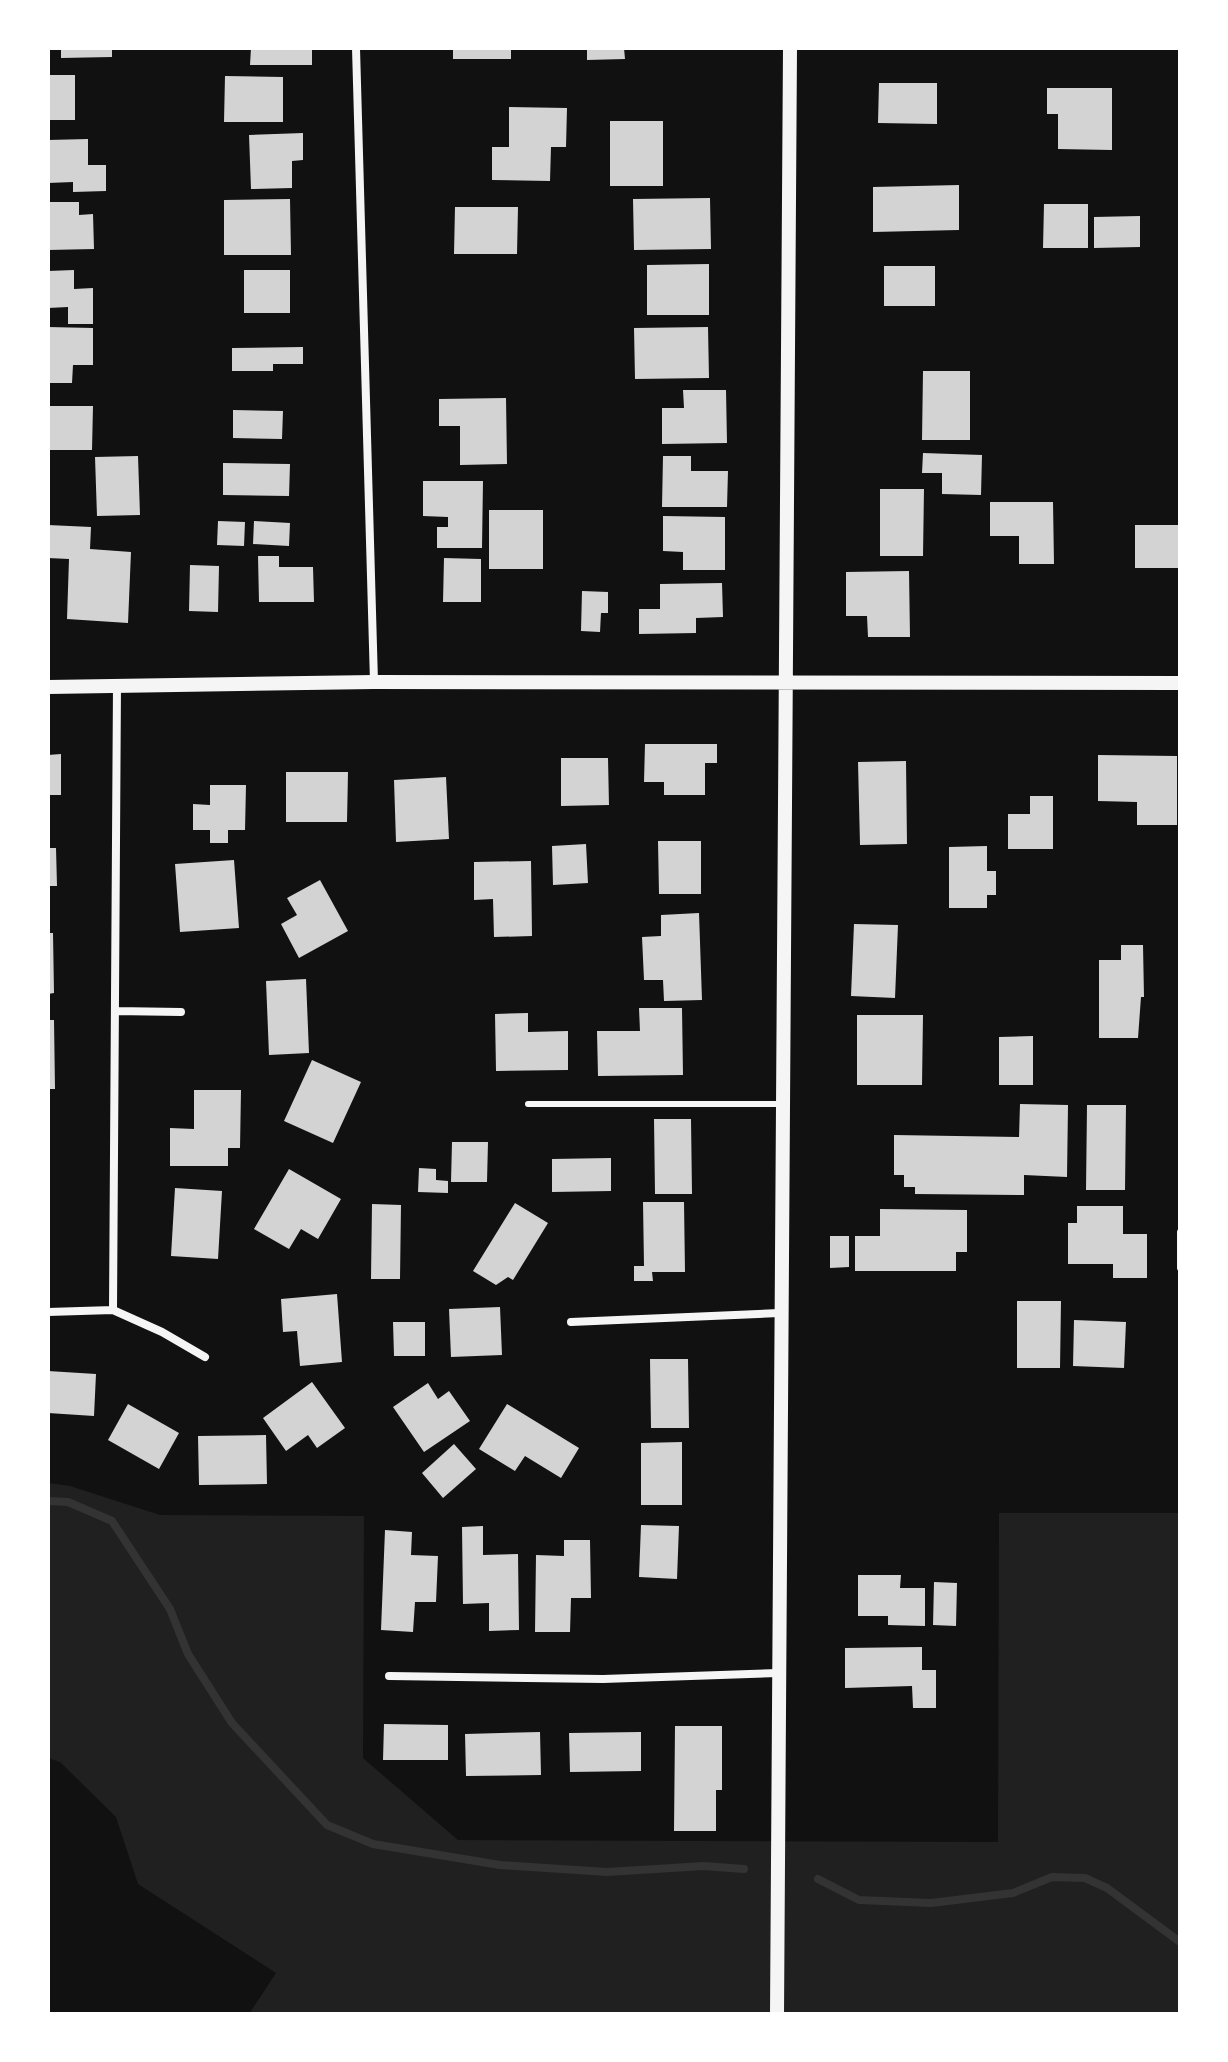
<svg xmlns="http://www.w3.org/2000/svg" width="1228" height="2062" font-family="Poppins,sans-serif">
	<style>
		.green { fill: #202020 }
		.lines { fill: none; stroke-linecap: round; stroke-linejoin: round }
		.stream { stroke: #333; stroke-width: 8 }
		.building { fill: #d3d3d3 }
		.service { stroke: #f5f5f5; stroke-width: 6 }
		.minor { stroke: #f5f5f5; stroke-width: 8 }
		.tertiary { stroke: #f5f5f5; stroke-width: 14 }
	</style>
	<rect width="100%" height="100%" fill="#111"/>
	<path class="green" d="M48,1483L70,1486L160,1515L364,1516L363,1758L458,1840L998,1842L999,1513H1180V2014H249L276,1973L138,1884L116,1817L60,1762L48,1758Z"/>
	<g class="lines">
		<path class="stream" d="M48,1501L68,1502L112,1521L170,1609L188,1654L232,1723L327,1825L373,1844L500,1865L607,1872L704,1866L744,1869
			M818,1879L859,1900L931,1903L1013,1893L1052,1877L1085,1878L1107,1888L1180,1942"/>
	</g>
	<path class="building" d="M61,48H112V57L61,58Z
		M251,48H312V65H250Z
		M453,48H511V59H453Z
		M587,48H624L625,59L587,60Z
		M48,75H75V120H48Z
		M225,76L283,77V122H224Z
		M879,83H937V124L878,123Z
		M1047,88H1112V150L1058,149V114H1047Z
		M509,107L567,108L566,147H551L550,181L492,180V147H509Z
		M610,121H663V186H610Z
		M303,133V160L292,161V188L251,189L249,135Z
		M88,139V165H106V191L73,192V182L48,183V140Z
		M959,185V230L873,232V187Z
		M710,198L711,249L634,250L633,199Z
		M290,199L291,255H224V200Z
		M48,202H79V215L93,214L94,249L48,250Z
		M1044,204H1088V248H1043Z
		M455,207H518L517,254H454Z
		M1140,216V247L1094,248V217Z
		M709,264V315H647V265Z
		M884,266H935V306H884Z
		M74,270V289L93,288V324H68V307L48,308V271Z
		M244,270H290V313H244Z
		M48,327L93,328V365H73L72,383H48Z
		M708,327L709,378L635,379L634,328Z
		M303,347V364H273V371H232V348Z
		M923,371H970V440H922Z
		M683,390H726L727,443L662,444V408H684Z
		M506,398L507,464L460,465V426H439V399Z
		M48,406H93L92,450H48Z
		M233,410L283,411L282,439L233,438Z
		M923,453L982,455L981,495L942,494V473H922Z
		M138,456L140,515L97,516L95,457Z
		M663,456H691V471H728L727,507H662Z
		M223,463L290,464L289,496L223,495Z
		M423,481H483L482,548H437V527H448V517L423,516Z
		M880,489H924L923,556H880Z
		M990,502H1053L1054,564H1019V536H990Z
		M489,510H543V569H489Z
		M663,516L725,517V570H683V552L663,551Z
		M218,521L245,522L244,546L217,545Z
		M254,521L290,523L289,546L253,544Z
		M48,525L91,527L90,549L131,552L128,623L67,619L69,559L48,558Z
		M1135,525H1180V568H1135Z
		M258,556H279V567H313L314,602H259Z
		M444,558L481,559V602H443Z
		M190,565L219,566L218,612L189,611Z
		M909,571L910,637H868L867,616H846V572Z
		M722,583L723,617L696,618V633L639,634V609H660V584Z
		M582,591L608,592V613H601L600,632L581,631Z
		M645,744H717V763H705V795H664V782H644Z
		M61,754V795H48V755Z
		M1098,755L1177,756V825H1137V802L1098,801Z
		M561,758H608L609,805L561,806Z
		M906,761L907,844L860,845L858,762Z
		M286,772H348L347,822H286Z
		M446,777L449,839L396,842L394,780Z
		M210,785H246L245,830H228V843H210V830H193V804L210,805Z
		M1030,796H1053V849H1008V814H1030Z
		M658,841H701V894H659Z
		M586,844L588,883L553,885L552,846Z
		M987,846V871H996V895H987V908H949V847Z
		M48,848H56L57,886H48Z
		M234,860L239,928L180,932L175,864Z
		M531,861L532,936L494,937L493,899L474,900V862Z
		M320,880L348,931L299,958L281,924L297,915L287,898Z
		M699,913L702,1000L664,1001L663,980H644L642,937L661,936V915Z
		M854,924L898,925L895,998L851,996Z
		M48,933H53L54,993L48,994Z
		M1121,945H1143L1144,997H1141L1138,1038H1099V960H1121Z
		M306,979L309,1053L269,1055L266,981Z
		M639,1008H682L683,1075L598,1076L597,1031H640Z
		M528,1013V1032L568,1031V1070L496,1071L495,1014Z
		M857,1015H923L922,1085H857Z
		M48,1020H54L55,1089H48Z
		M1033,1036V1085H999V1037Z
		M312,1060L361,1082L333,1143L284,1121Z
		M194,1090H241L240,1148H228V1166H170V1128L194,1129Z
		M1020,1104L1068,1105L1067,1177L1024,1175V1195L915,1194V1187H904V1175H894V1135L1019,1137Z
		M1087,1105H1126L1125,1190H1086Z
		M654,1119H691L692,1194H655Z
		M452,1142H488L487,1182H451Z
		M611,1158V1191L552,1192V1159Z
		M419,1168L436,1169V1180L448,1181V1193L418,1192Z
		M289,1169L341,1199L318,1239L301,1229L289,1249L254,1229Z
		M175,1188L222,1191L218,1259L171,1256Z
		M643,1202H684L685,1272H652L653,1281H634V1266H644Z
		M515,1203L548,1223L513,1280L508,1277L496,1285L473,1271Z
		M372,1204L401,1205L400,1279H371Z
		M1077,1206H1123V1234H1147V1278H1113V1264H1068V1223H1077Z
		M880,1209L967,1210V1252H956V1271H855V1236H880Z
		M830,1236H849V1267L830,1268Z
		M337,1294L342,1362L300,1366L297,1331L283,1332L281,1299Z
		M1017,1301H1061L1060,1368H1017Z
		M500,1307L502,1355L451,1357L449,1309Z
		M1074,1320L1126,1322L1124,1368L1073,1366Z
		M393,1322H425V1356H394Z
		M650,1359H688L689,1428H651Z
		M48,1371L96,1374L94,1416L48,1413Z
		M312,1382L345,1428L317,1448L308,1435L286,1451L263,1418Z
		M428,1383L438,1399L449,1391L470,1421L424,1452L393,1407Z
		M128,1404L179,1433L159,1469L108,1440Z
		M507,1404L579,1448L561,1478L525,1456L515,1471L479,1449Z
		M266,1435L267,1484L199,1485L198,1436Z
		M682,1442V1505H641V1443Z
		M454,1444L476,1469L443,1498L422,1473Z
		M641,1525L679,1526L677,1579L639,1577Z
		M483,1526V1555L518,1554L519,1630L489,1631V1603L463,1604L462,1527Z
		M385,1530L412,1532L411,1555L438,1556L436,1602H415L413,1632L381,1630Z
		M564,1540H590L591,1598H571L570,1632H535L536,1555L564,1556Z
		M858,1575H901L900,1588H925V1626L888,1625V1616H858Z
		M934,1582L957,1583L956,1626L933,1625Z
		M922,1647V1670H936V1708H913L912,1686L845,1688V1648Z
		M384,1724L448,1725V1760H383Z
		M675,1726H722V1790H716V1831H674Z
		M540,1732L541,1775L466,1776L465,1734Z
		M641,1732V1771L570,1772L569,1733Z"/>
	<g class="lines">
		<path class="service" d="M528,1104H781
			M1180,1268V1232"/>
		<path class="minor" d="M356,48L374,682
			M115,1011L181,1012
			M113,1310L117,685
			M48,1312L113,1310L162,1332L205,1357
			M571,1322L779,1313
			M389,1676L603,1679L778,1673"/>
		<path class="tertiary" d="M48,687L374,682L1180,683
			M777,2014L790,48"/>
	</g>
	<rect width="1228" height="2062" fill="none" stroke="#ffffff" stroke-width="100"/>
</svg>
